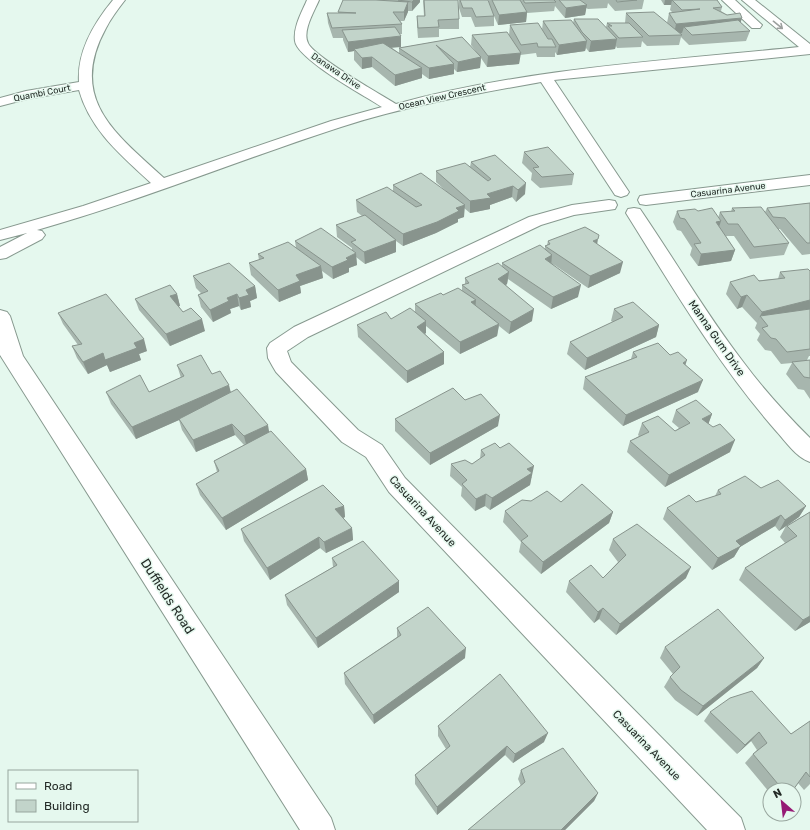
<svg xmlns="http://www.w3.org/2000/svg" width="810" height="830" font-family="Rubik,sans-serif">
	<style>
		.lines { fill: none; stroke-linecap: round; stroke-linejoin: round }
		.minor-casing { stroke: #87998f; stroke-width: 2 }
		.minor { fill: #fff; fill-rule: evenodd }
		.wall { fill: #a7b6ae }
		.shaded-wall { fill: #88948d }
		.building { fill: #c2d4ca; stroke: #88948d }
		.oneway { stroke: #9ca09e }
		.labels { text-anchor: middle; stroke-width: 3; stroke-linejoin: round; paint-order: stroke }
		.far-street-label { font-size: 9px; fill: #242b27; stroke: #e5f8ee }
		.street-label { font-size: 11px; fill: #242b27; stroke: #e5f8ee }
		.near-street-label { font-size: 13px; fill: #242b27; stroke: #e5f8ee }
	</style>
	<rect width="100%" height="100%" fill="#e5f8ee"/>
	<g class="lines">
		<g class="minor-casing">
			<path id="minor" d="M113,0H125C118,9 111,18 106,28C67,99 116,134 164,178L331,121L382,107C365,96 297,59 295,41C293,27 302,12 307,0H319C314,12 302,31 308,43C313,56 380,94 396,104C527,68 664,61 799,47L742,0H755L810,44V54L554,80L629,192L627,195L621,197L615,195L541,82C474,94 406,106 341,127C239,160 140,201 37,230L42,231L45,235L42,239L6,258L0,259V247L27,233L0,240V230L83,206L151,183C122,156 90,130 79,90L27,99L0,106V98L26,91L79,82C77,51 94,23 113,0Z
				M722,0H735L762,25L760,28H752Z
				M810,175V185L646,205L640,204L638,200L640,196L646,195Z
				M609,200L615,201L617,205L615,209L574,215L541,225L308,337L287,351L291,362L358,430L382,445L405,478L741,818L745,830H707L389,492L366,457L342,442L276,372L273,367L268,358L267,348L270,343L294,327L529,217L572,205Z
				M634,208L640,209C675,260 706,314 744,363C764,390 787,415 810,438V462C796,457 787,443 777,432C718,365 673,288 626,213L628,209Z
				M0,310L7,312L10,316L23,356L331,818L335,830H300L0,355Z"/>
		</g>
		<use href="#minor" class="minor"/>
	</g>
	<path class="wall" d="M343,0H420V2L412,11H408L404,21H400L402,24V34H399L401,47H391L399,53V48L462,37L477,53L471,45L472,35H509L510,25L542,30L543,21L573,23L574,19L606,27L607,23H625L626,13L667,23L669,13H673L670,10L671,5H664L661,0H717L722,7L721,11L727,15L742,18L740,22L750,31L746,41L689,45L681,37L679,45L647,46L642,41L641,47L617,48L616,46L615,49L589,52L586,48L585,51L557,55L555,52V57H537L536,53L520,55L519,64L487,67L481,58L480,68L457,72L454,69V74L429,79L422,74V78L395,86L372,67L362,69L354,60V51L348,52L343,40V38H333L328,23L327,13H338Z
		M423,0L459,19V29H439V37L418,38L417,26V16H424Z
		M459,0H488L489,2V0H644L642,9L615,11L608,3L607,8L588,9L586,8L585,15L565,18L555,6L554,11L527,13L526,22L498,25L494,16V26L475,27L471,17H462L459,8Z
		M524,152L574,174L572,185L540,188L531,180L532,173L522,163Z
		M495,155L525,194L516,202L512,197L490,205V209L470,213L464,208V217L458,219V222L436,233L403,246L396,241V252L365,264L356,257L357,265L349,268V272L333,279L322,271L323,278L300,286L301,293L279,302L251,275L249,263L259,260L258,254L296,248L295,241L352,250V248L337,237L336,225L362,216L357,212L356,200L393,191V185L448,193L436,182V171L470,167L471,162Z
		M810,203V254L802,255L780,229H778L789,243L784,255L750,259L734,236H726L735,250L731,261L698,266L690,255L692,248L681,231L677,230L673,222L677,211H698L718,218L720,212H731L732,208L765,212L767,208Z
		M548,241L597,244L620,273L588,288L553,264L578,297L551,309L508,279L507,284L506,285L532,321L509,334L499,326L497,336L460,354L426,326V333L425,334L444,352V364L407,383L358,337L357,325L391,319L415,312V304L443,295L462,290V285L465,284V278L502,267V263L545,249V246L547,245Z
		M810,271V356H809L807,360H810V399L804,390L798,389L786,374L792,363L781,364L771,351L765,350L757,340L760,334L755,328L757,323L742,307L737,309L726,294L730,282L778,279L780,272Z
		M193,276L255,286L257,298L250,301L251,307L241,310L239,306L230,309L231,313L213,322L201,307L198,295L201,293L196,288Z
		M177,294L180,306H178L183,312L205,331L170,346L139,310L135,299Z
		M614,309L659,325L656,337L585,370L567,354L570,342L613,322L611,321Z
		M58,313L147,351L139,354L141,360L110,372L107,365L88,374L77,358L72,346L78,345L63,324Z
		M633,352L670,355L686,365L698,392L623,426L583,389L585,377L631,359Z
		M177,365L212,374L231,392L269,432L306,469L308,480L226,530L200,495L196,484L217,472L214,461L244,445L235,435L196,452L182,430L179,420L136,439L111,404L106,392H149L181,378Z
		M465,400L498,426L430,465L395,431V419Z
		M676,410L712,414L708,424L730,452L665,487L627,452L630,441L639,436L638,435L642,423L675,431L679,428L672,422Z
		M500,448L532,478H531L530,485L490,510L485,506L475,511L461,496L462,487L450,476L451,464H472L480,459L481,450Z
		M761,488L806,506L799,517L788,525L810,512V622L795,631L739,580L745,568L785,543L780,537L786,526L779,531L775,526L740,547L734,557L712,570L663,519L667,508L696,502L715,496L718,490Z
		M531,501L561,502L613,512L609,523L541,574L519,552L521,542L503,522L505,511Z
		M344,506L345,517L343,518L352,528L353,540L326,553L320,548L270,580L244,541L241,529Z
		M613,539L686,578L616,635L599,619L594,623L566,592L569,581L603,578L618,562L609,550Z
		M332,558L399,581V592L318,648L287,605L285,595L333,567Z
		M397,628L465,658L374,724L345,684L344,673L397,637Z
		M665,647L764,658L757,668L697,716L675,700L664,687L670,677L673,674L660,658Z
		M710,712L791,734L810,721V784L804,790L798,783L793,790H770V793L745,763L753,754L757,750L751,741L737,754L704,721Z
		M438,726L544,742L513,763L505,755L437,815L415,784V775L446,749L438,736Z
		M521,770L598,793L594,801L565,830H468L521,786L518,779Z"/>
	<path class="shaded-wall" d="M414,0H420V2L412,11V2Z
		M665,0H705H672L671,5H664Z
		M408,2V12L404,21V12Z
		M587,5L585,15L565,18L566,8Z
		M527,12L526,22L498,25L499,15Z
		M742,18L739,28L684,27L682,33L674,34L676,24Z
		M401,36V47L355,51L354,49V51L348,52V42Z
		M617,39L615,49L589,52L591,41Z
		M587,41L585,51L557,55L559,45Z
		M521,53L519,64L487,67L488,56Z
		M372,57V67L362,69V58Z
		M481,57L480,68L457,72L458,62Z
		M454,64V74L429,79V68Z
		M422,68V78L395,86V75Z
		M526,183L525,194L516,202L518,190Z
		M513,186L512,197L490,205V209L470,213V201L487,194Z
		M465,205L464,217L458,219V222L436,233L403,246V234L456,208Z
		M721,221L717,233L716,222Z
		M598,239L596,251L593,241Z
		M396,240V252L365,264L364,252Z
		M735,250L731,261L698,266L701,254Z
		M356,253L357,265L349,268V272L333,279L332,267L346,258Z
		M552,255L551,267L545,259Z
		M623,262L620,273L588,288L590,276Z
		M321,266L323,278L300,286L301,293L279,302L278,290L296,275Z
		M509,272L507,284L497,291L498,279Z
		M581,285L578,297L551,309L553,297Z
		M255,286L257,298L250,301L251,307L241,310L239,298L246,290Z
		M177,294L180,306L173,308L170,296Z
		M237,294L239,306L230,309L231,313L213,322L210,310L227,298Z
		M747,295L742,307L737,309L741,297Z
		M476,300L475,312L471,302Z
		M810,300V310L760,316L757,323L762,312Z
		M534,309L532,321L509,334L511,322Z
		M202,319L205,331L170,346L166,334Z
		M426,321V333L417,338V327Z
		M499,324L497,336L460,354V342Z
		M659,325L656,337L585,370L587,358Z
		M144,339L147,351L139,354L141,360L110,372L107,365L88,374L83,362L103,353Z
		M444,352V364L407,383V371Z
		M687,360L683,372V363Z
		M703,380L698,392L623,426L626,415Z
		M229,385L232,397L179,419V420L136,439L132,427Z
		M712,414L708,425L702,419Z
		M500,415L498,426L430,465V453Z
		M232,424L235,435L196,452L193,440Z
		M268,425L270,437L247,448L244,436Z
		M735,440L730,452L665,487L669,475Z
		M534,466L530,485L490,510L492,498L527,469Z
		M306,469L308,480L226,530L222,518Z
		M486,494L485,506L475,511L476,499Z
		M344,506L345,517L337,521L335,509Z
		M806,506L799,517L779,531L785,520Z
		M613,512L609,523L541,574L543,562Z
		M781,515L775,526L740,547L734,557L712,570L718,558L736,541Z
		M352,528L353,540L326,553L324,542Z
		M319,537L320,548L270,580L267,568Z
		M691,567L686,578L616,635L620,624Z
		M399,581V592L318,648L316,638Z
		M603,608L599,619L594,623L598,612Z
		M810,616V622L795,631L803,620Z
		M466,648L465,658L374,724L373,715Z
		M764,658L757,668L697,716L703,706Z
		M759,732L751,741L737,754L745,745Z
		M548,733L544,742L513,763L515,754Z
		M507,746L505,755L437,815V807Z
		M598,793L594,801L565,830H561Z"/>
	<path class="building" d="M343,0H376L408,2L404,12H393L402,24L332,28L327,13H356L338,12Z
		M398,0H414L412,2Z
		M424,0H458L459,19L438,20L439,27L418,28L417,16H425Z
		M460,0H488L494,16L476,17L472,8H463Z
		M492,0H520L527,12L499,15Z
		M523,0H554L556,2L525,3Z
		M559,0H580L587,5L566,8Z
		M616,0H637L617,2Z
		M672,0H717L722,7L713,8L727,15L740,13L742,18L676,24L669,13L700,9L682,10Z
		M654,12L682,35L649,36L626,13Z
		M574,19H598L617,39L591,41L582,32Z
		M571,20L587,41L559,45L543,21Z
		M738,20L750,31L692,35L684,27Z
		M538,23L548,39H552L556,47H538L537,43L521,45L510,25Z
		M607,23H629L643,37L619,38L608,26H612Z
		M395,27L401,36L348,42L342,30Z
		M507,32L521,53L488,56L472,35Z
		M462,37L481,57L458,62L436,45L454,64L429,68L399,48Z
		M383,43L422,68L395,75L372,57L362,58L354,49Z
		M548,147L574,174L542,177L533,168L539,167L524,152Z
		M495,155L526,183L518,190L513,186L487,194L491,198L470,201L436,171L465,163L488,181L491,179L471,162Z
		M421,173L465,205L456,208L459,211L437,222L403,234L356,200L387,187L416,207L422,205L393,185Z
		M810,203V243H807L785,218L773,217L767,208Z
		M761,207L789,243L754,247L738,224H728L720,212L735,211L732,208Z
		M712,208L721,221L716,222L735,250L701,254L694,244L701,243L685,219L680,218L677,211L695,209L698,211Z
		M365,215L396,240L364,252L351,242L356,240L336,225Z
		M585,227L599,235L598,239L593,241L623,262L590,276L545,246L550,244L548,241Z
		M321,228L356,253L346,258L348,260L332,267L295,241Z
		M288,242L321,266L296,275L300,281L278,290L249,263L264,258L258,254Z
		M540,245L552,255L545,259L581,285L553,297L502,263Z
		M229,263L255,286L246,290L249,295L239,298L237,294L227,298L229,301L210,310L198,295L208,291L193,276Z
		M498,263L509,272L498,279L534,309L511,322L462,285L469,283L465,278Z
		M808,269L810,271V300L762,312L747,295L741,297L730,282L754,275L759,281L785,278L780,272Z
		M170,285L177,294L170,296L183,312L191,308L202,319L166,334L135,299Z
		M458,288L476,300L471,302L499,324L460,342L415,304L441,293L443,295Z
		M106,294L144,339L134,343L137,348L105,360L103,353L83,362L72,346L82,344L58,313Z
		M633,302L659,325L587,358L570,342L623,317L614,309Z
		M410,308L426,321L417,327L444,352L407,371L357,325L386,312L391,319Z
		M810,309V349L787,352L776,339L771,338L762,328L768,326L760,316Z
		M658,343L670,355L678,352L687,360L683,363L703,380L626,415L585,377L637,357L633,352Z
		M201,355L212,374L220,371L229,385L132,427L106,392L140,375L149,392L184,376L177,365Z
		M810,360V378L804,377L792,362Z
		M453,388L465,400L481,394L500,415L430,453L395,419Z
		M237,389L268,425L244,436L232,424L193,440L179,419Z
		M696,400L712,414L702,419L713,427L720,424L735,440L669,475L630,441L649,432L642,423L658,416L675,431L690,423L676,410Z
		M271,431L306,469L222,518L196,484L219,471L214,461Z
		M495,443L500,448L509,443L534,466L527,469L532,473L492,498L486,494L476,499L462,484L467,480L451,464L465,460L472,464L485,455L481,450Z
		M745,476L761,488L778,480L806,506L785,520L781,515L736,541L741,546L718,558L667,508L689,495L696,502L721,494L718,490Z
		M582,484L613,512L543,562L521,541L528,536L505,511L522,500L531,501L547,491L561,502Z
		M323,485L344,506L335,509L352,528L324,542L319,537L267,568L241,529Z
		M810,512V616L803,620L745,568L797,536L787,526Z
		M637,524L691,567L620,624L603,608L598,612L569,581L591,565L603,578L626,555L613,539Z
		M363,541L399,581L316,638L285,595L337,565L332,558Z
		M428,607L466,648L373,715L344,673L401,635L397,628Z
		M718,609L764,658L703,706L681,690L670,677L680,667L665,647Z
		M500,674L548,733L515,754L507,746L437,807L415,775L450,746L438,726Z
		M752,691L791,734L810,721V777L806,772L793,790H783L753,754L767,743L759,732L745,745L710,712L730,698Z
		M563,748L598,793L561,830H468L525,782L521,770Z"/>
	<defs><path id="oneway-shaft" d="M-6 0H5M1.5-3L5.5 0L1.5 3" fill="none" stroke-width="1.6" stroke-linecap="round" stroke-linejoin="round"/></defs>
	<use class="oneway" href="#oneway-shaft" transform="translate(778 25) rotate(39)"/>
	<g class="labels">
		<g class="far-street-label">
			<text transform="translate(336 71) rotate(34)" y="3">Danawa Drive</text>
			<text transform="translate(42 93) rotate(-11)" y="3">Quambi Court</text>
			<text transform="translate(442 97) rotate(-13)" y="3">Ocean View Crescent</text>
			<text transform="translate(728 190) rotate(-7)" y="3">Casuarina Avenue</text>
		</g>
		<g class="street-label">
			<text transform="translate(717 338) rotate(55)" y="4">Manna Gum Drive</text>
			<text transform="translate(423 511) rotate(47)" y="4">Casuarina Avenue</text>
			<text transform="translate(647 745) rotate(46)" y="4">Casuarina Avenue</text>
		</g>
		<g class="near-street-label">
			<text transform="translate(168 596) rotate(57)" y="5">Duffields Road</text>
		</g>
	</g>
	<rect x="8" y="770" width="130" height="52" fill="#e5f8ee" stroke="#98a69e"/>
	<rect x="16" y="783" width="20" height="6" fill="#ffffff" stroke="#98a69e"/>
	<text x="44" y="790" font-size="12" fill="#242b27">Road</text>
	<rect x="16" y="800" width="20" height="12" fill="#c2d4ca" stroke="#98a69e"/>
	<text x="44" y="810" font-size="12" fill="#242b27">Building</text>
	<g transform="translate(782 802) rotate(332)"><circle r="19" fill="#e5f8ee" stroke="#98a69e"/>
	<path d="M0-3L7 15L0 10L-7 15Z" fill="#951a75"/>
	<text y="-6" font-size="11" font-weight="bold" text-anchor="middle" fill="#242b27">N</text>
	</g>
</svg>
